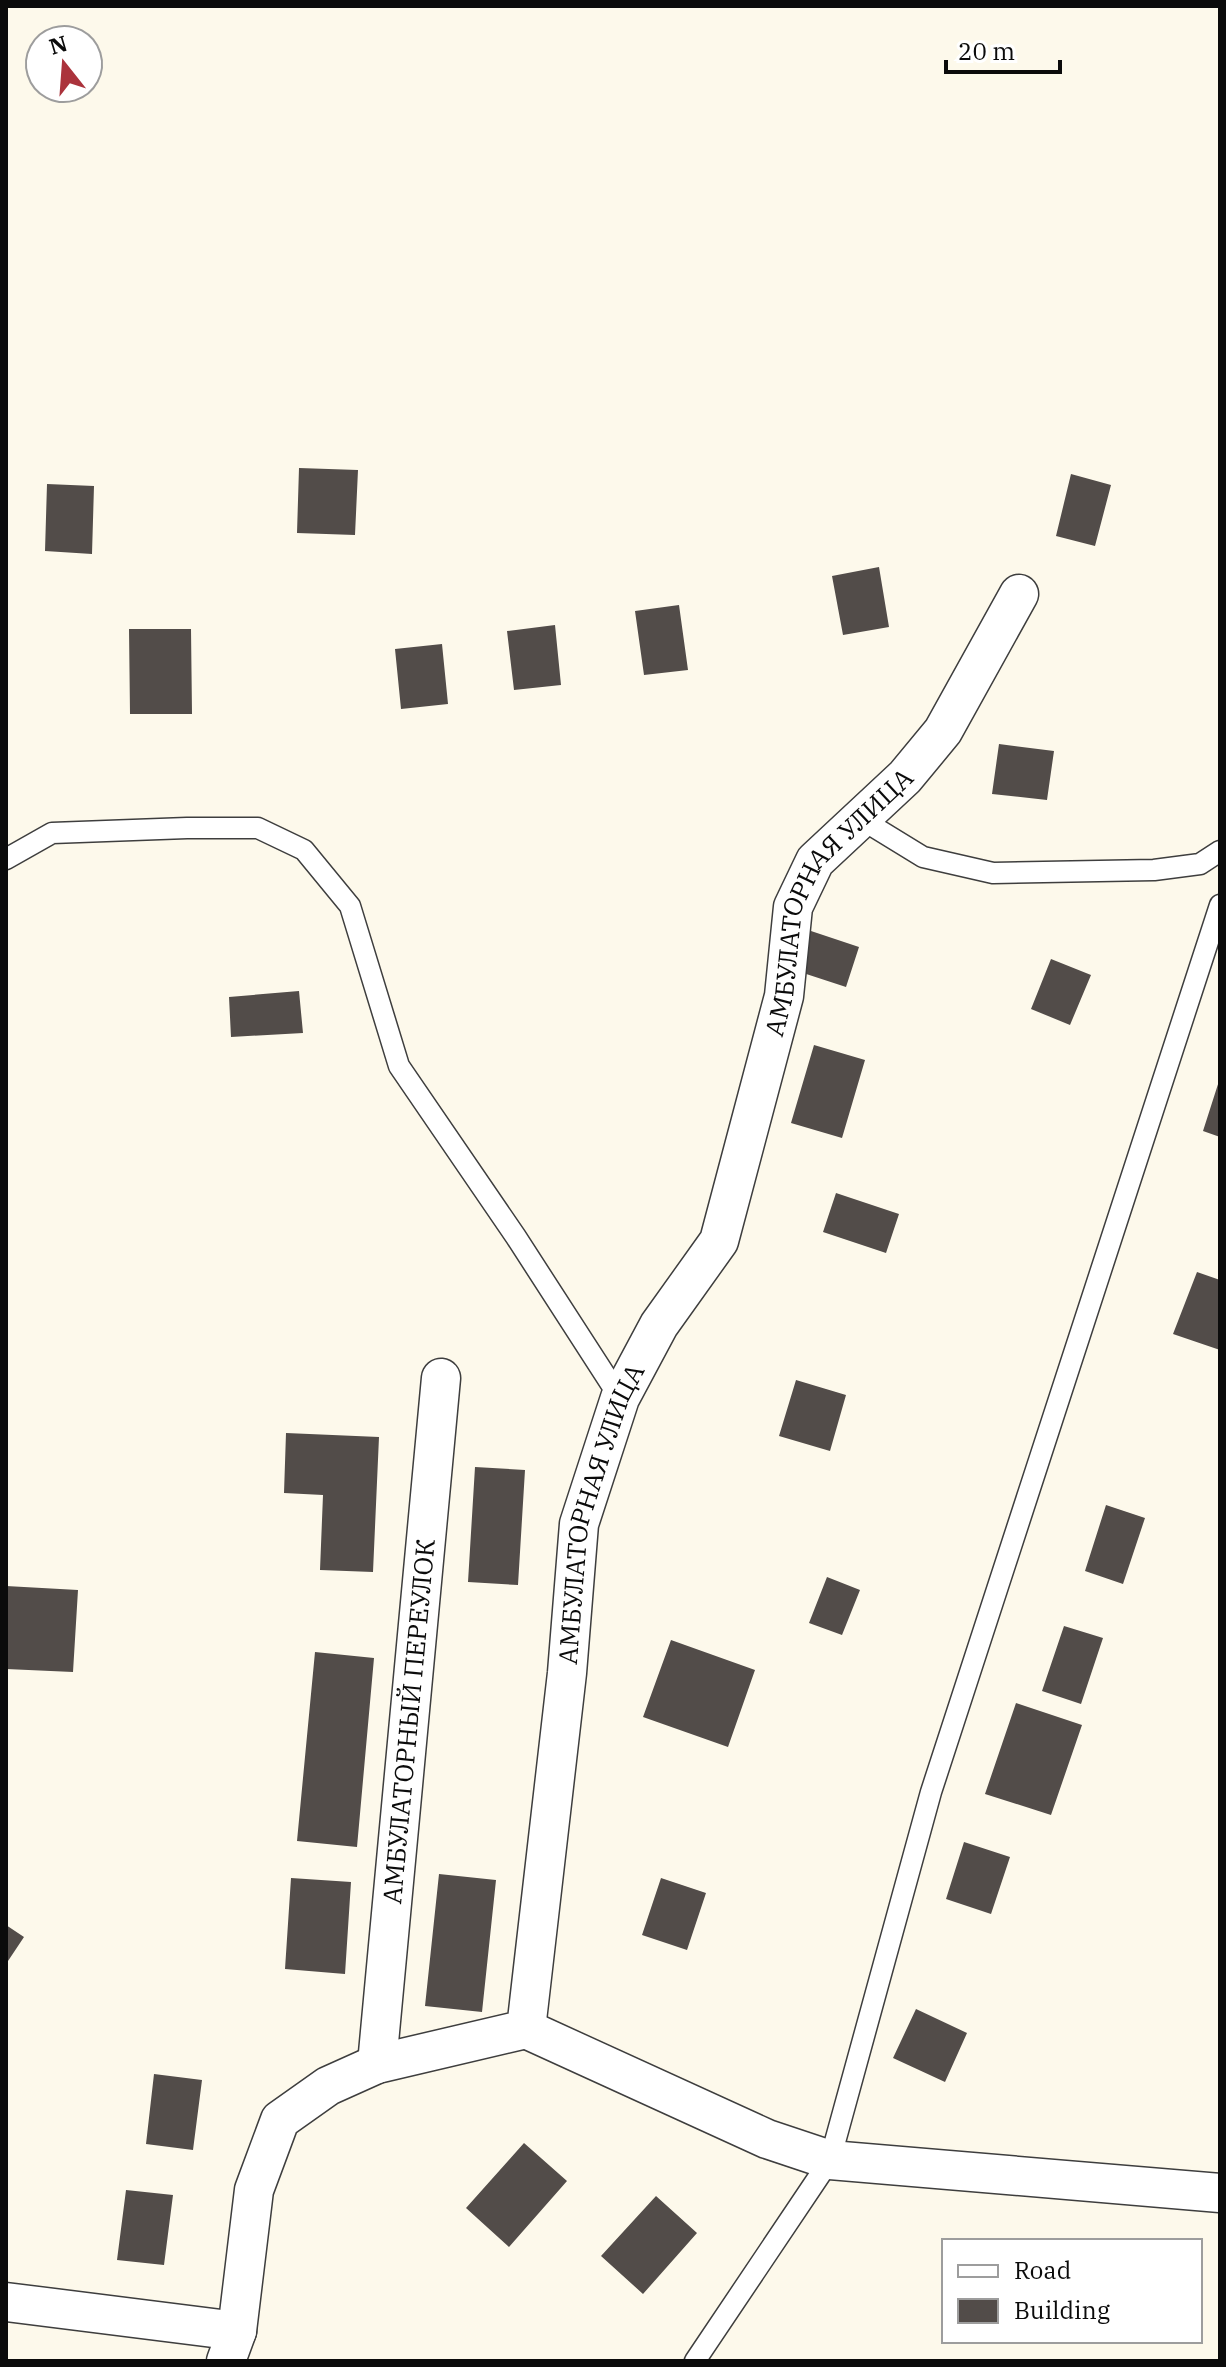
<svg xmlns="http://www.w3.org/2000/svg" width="1226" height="2367" font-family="'IBM Plex Serif',serif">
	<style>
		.building { fill: #524c49 }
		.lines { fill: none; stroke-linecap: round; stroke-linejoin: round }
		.lane-casing { stroke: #3e3e3e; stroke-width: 23 }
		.street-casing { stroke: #3e3e3e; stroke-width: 41 }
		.lane { stroke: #fff; stroke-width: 20 }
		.street { stroke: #fff; stroke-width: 38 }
		.labels { text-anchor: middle; stroke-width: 8; stroke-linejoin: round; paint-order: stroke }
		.street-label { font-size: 26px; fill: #0b0b0b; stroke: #fff }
	</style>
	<rect width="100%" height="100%" fill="#fdf9eb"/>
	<path class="building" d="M299,468L358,470L355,535L297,533Z
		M1071,474L1111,485L1095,546L1056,536Z
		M47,484L94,486L92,554L45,551Z
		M879,567L889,627L843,635L832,576Z
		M679,605L688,670L644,675L635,611Z
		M555,625L561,685L514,690L507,631Z
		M129,629H191L192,714H130Z
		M442,644L448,704L401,709L395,649Z
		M999,744L1054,751L1047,800L992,794Z
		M808,930L859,947L846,987L794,970Z
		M1051,959L1091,975L1070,1025L1031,1009Z
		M299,991L303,1033L231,1037L229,997Z
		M814,1045L865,1060L842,1138L791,1123Z
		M1219,1081L1220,1082V1137L1203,1131Z
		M836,1193L899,1214L886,1253L823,1232Z
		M1197,1272L1220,1280V1350L1173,1334Z
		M796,1380L846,1395L830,1451L779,1436Z
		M286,1433L379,1437L373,1572L320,1570L323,1495L284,1493Z
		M475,1467L525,1470L518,1585L468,1582Z
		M1106,1505L1145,1518L1123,1584L1085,1571Z
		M827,1577L860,1590L842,1635L809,1623Z
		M6,1586L78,1590L73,1672L6,1669Z
		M1064,1626L1103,1638L1081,1704L1042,1691Z
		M671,1640L755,1670L728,1747L643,1717Z
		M315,1652L374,1658L357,1847L297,1841Z
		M1016,1703L1082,1725L1051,1815L985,1794Z
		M964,1842L1010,1857L991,1914L946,1899Z
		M439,1874L496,1880L482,2012L425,2006Z
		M291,1878L351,1882L345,1974L285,1969Z
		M661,1878L706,1893L687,1950L642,1935Z
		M6,1925L24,1937L6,1964Z
		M916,2009L967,2033L945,2082L893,2058Z
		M154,2074L202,2080L193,2150L146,2144Z
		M524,2143L567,2181L509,2247L466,2208Z
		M126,2190L173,2195L164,2265L117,2260Z
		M656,2196L697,2233L643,2294L601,2256Z"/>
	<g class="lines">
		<g class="lane-casing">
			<path id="lane" d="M861,819L923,857L993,873L1154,870L1200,864L1220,851
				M6,859L52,833L187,828H258L304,850L350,906L399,1066L516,1237L620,1398
				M695,2361L830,2160L931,1792L1220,905"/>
		</g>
		<g class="street-casing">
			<g id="street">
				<path d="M526,2029L767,2139L830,2160L1220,2193"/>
				<path id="s1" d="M377,2064L441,1378"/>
				<path d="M6,2302L237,2331"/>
				<path id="s2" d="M226,2361L237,2331L254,2190L280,2120L328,2086L377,2064L526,2029L567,1673L579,1524L620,1398L659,1325L719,1241L784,996L793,907L815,861L905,777L943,731L1019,594"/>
			</g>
		</g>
		<use href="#lane" class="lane"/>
		<use href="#street" class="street"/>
	</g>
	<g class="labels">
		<g class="street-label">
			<text dy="9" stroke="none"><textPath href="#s2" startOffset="1708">АМБУЛАТОРНАЯ УЛИЦА</textPath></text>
			<text dy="9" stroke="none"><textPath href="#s2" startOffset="1036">АМБУЛАТОРНАЯ УЛИЦА</textPath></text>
			<text dy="9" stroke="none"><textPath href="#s1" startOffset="344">АМБУЛАТОРНЫЙ ПЕРЕУЛОК</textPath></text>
		</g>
	</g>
	<rect width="1226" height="2367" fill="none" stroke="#0b0b0b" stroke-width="16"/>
	<rect x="942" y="2239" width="260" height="104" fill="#ffffff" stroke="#9d9d9d" stroke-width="2"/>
	<rect x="958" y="2265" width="40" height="12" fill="#ffffff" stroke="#9d9d9d" stroke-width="2"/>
	<text x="1014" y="2279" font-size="24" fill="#0b0b0b">Road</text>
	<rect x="958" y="2299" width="40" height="24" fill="#524c49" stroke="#9d9d9d" stroke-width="2"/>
	<text x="1014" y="2319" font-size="24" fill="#0b0b0b">Building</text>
	<g transform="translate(64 64) rotate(343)"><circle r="38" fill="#ffffff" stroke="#9d9d9d" stroke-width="2"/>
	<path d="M0-6L14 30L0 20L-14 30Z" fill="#ab333c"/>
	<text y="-12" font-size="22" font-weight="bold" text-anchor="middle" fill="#0b0b0b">N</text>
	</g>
	<path d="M946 60v12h114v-12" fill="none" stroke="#0b0b0b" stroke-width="4"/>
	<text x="958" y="60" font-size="24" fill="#0b0b0b" stroke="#ffffff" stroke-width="6" paint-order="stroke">20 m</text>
</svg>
